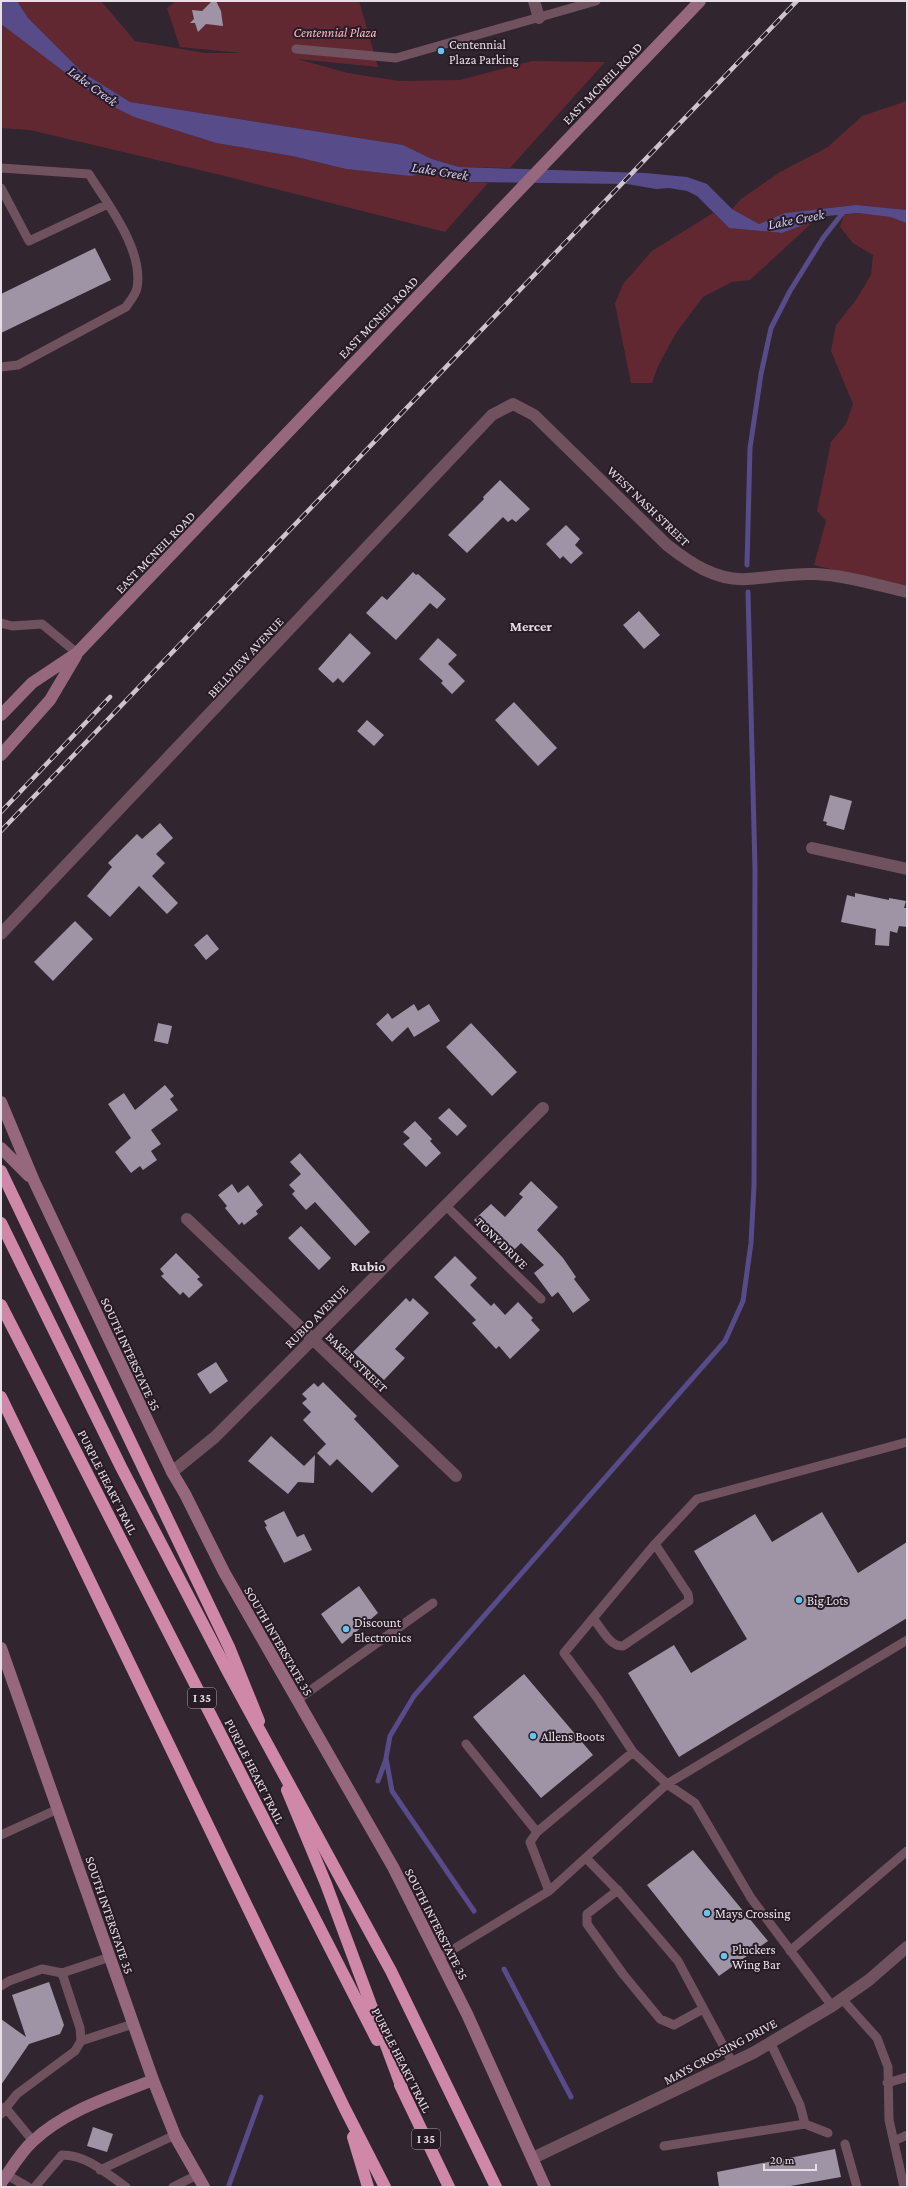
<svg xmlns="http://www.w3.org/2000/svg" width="908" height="2188" font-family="'Crimson Pro',serif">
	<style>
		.green { fill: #622832 }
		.water { fill: #574c89 }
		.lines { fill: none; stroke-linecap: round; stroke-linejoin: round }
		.stream { stroke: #574c89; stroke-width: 5 }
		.building { fill: #9e94a5 }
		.lane { stroke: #70525f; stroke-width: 9 }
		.street { stroke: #70525f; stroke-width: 12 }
		.secondary { stroke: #97687d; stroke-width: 12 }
		.highway { stroke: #d088a9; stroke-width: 12 }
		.rail-casing { stroke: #cec5cc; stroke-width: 4.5 }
		.rail { stroke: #271b26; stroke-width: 3; stroke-dasharray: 9; stroke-linecap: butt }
		.highway-bridge { stroke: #d088a9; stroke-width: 12 }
		.poi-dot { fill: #66c4ef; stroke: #271b26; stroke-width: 1.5 }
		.labels { text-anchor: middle; stroke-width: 4; stroke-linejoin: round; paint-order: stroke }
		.shield { fill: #271b26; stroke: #aea4ac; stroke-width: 1 }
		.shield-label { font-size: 12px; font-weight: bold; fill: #e8dfe6 }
		.park-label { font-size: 13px; font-style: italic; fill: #fcbac1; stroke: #271b26 }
		.poi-label { font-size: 13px; fill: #e8dfe6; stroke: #271b26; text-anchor: start }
		.street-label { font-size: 13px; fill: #e8dfe6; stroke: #271b26 }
		.water-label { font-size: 14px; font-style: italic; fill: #d0ccf1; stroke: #271b26 }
		.neighbourhood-label { font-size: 14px; font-weight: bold; fill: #e8dfe6; stroke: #271b26 }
	</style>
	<rect width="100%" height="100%" fill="#31252f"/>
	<path class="green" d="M17,1H101L135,41L205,53H241L180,47L167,8L176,1H359L378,67L297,59L348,73L399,81L460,80L532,61L605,62L510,168L459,167L432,159L403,145L130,102L82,72L28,18Z
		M1,24L104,102L134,117L216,143L292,156L346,169L410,176L430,173L467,182L488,183L445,232L225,176L30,130L1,128Z
		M907,101V210L856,205L785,213L759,224L732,209L741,199L780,172L828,147L862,116Z
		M713,213L729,228L782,233L814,221L750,280L732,282L703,297L676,333L658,366L652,383H631L615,304L623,284L652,251Z
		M858,213L890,217L907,223V588L814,565L826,521L817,511L831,442L846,424L853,404L831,351L836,325L856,300L871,275L873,255L853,243L840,227L844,215Z"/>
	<path class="water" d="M1,1H17L28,18L82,72L130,102L403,145L432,159L459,167L645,173L687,177L707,184L732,209L759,224L785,213L856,205L907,210V223L890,217L858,213L827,216L782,233L729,228L697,196L687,191L669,188L656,189L627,184L467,182L430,173L410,176L346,169L292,156L216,143L134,117L104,102L1,24Z"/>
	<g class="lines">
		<path class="stream" d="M747,565L750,448L761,374L771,328L790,291L823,238L845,210
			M378,1781L386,1759
			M474,1911L392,1791L386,1758L390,1736L414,1696L725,1341L743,1301L751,1243L754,1186L755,868L748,592
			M504,1969L571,2097
			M229,2185L261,2097"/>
	</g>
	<path class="building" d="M212,1H216L221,11L223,26L206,24L198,32L195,23H190L194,19L192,10L202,11Z
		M95,248L111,280L1,333V294Z
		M500,480L530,509L516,522L512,519L508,522L503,517L467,553L448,535L484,499L483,497Z
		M566,525L580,539L575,545L583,553L571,564L563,556L560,559L546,544Z
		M413,572L416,575L418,574L446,599L437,609L430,603L396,640L366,613L382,596L387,600Z
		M639,611L660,635L644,649L623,625Z
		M350,633L371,653L343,683L338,678L333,683L318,669Z
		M438,638L457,655L448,664L465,681L452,694L441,683L443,681L419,659Z
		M514,702L557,748L538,766L495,720Z
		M367,720L384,735L374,746L357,731Z
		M830,795L852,801L844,830L826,825L827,822L823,821Z
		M160,823L173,838L156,854L165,863L152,876L178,903L167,914L139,886L110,917L87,896L112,867L108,863L137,834L142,839Z
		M855,893L889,900V898L906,901L904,908H907V927L899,926L897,933L890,931L889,946L875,945L876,929L841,922L847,895L855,897Z
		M75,921L93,939L53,981L34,962Z
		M207,934L219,949L206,960L194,945Z
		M414,1004L418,1011L429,1004L440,1021L414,1037L408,1027L392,1042L376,1024L388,1013L392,1019Z
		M158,1023L172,1026L168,1044L154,1041Z
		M471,1023L517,1072L492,1096L446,1047Z
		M165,1085L174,1096L170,1099L178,1110L151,1130L161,1144L151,1151L157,1160L143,1170L140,1166L131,1173L115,1152L131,1138L108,1104L124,1093L135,1110Z
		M449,1108L467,1126L457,1136L438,1118Z
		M415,1121L432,1139L430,1141L441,1153L426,1167L403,1144L410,1138L403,1132Z
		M300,1153L370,1232L355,1246L315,1202L306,1210L292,1194L295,1191L289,1185L301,1174L290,1162Z
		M531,1181L558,1207L537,1230L563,1258L576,1277L574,1279L590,1300L573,1313L558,1292L552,1297L534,1273L544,1265L521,1243L509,1255L474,1220L491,1204L505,1217L523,1197L519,1194Z
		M232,1184L238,1193L248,1185L263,1205L256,1211L258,1214L244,1225L242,1222L239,1225L225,1208L227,1206L218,1195Z
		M301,1226L331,1258L319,1270L288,1238Z
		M176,1253L200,1277L197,1279L203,1285L189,1298L183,1292L180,1295L161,1276L164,1274L160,1269Z
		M455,1256L477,1278L470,1285L491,1306L494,1303L505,1315L518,1302L533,1318L531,1320L540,1330L510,1359L499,1346L496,1349L472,1323L476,1320L434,1277Z
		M406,1298L410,1302L413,1298L429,1313L395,1349L405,1358L384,1380L353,1352Z
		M216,1362L228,1381L210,1394L197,1374Z
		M323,1382L357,1416L354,1419L399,1466L372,1493L337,1459L330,1466L317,1453L326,1444L303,1420L311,1412L302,1403L307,1399L302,1394L314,1383L318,1387Z
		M271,1436L304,1466L315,1455L314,1483L298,1482L288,1494L248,1461Z
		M284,1511L297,1537L304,1534L312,1550L284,1563L265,1527L267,1526L264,1521Z
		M822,1512L858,1573L907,1542V1618L679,1757L628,1673L674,1645L691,1673L747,1639L694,1551L755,1514L772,1542Z
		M359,1586L378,1613L342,1644L321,1614Z
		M524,1674L593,1755L541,1798L473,1717Z
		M693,1850L768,1941L719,1976L647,1885Z
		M49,1982L64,2025L60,2034L29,2044L1,2085V2019L26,2037L12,1995Z
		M93,2127L113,2134L107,2152L87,2146Z
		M835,2149L841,2177L785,2187H719L717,2172Z"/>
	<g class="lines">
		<path class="lane" d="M296,49L396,58L596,1
			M1,168L89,174C108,205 144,250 137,288C136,294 130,301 126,307L18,365L1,367
			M1,188L29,241L108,204
			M1,623L12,626L42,624L77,653
			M446,1206L541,1299
			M593,1618C601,1628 610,1647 623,1646L689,1601L688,1594L655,1544
			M297,1700L433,1603
			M466,1744L537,1832
			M1,1835L58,1809
			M586,1858L621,1894L678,1961L732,2062
			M618,1890L587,1914V1924L623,1974L660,2019L674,2025L703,2009
			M549,1891L530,1842L537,1832L633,1752
			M790,1951L907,1851
			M439,1958L549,1891L667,1784L907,1640
			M62,1973L110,1957
			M1,1986L9,1981L42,1969L62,1973L80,2028L81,2041L75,2051L17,2094L1,2114
			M842,1999L877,2038L888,2067L889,2120L904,2187
			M832,2006L751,1898L695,1803L667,1784L633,1752L598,1699L564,1653L655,1544L697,1499L907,1442
			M81,2041L133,2024
			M770,2042L800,2105L805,2124
			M887,2083L907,2077
			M5,2107L33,2141
			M894,2141L907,2135
			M845,2144L857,2187
			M664,2146L805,2124L828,2133
			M100,2170L175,2135
			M7,2175L28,2187
			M35,2187L62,2155C87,2155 106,2173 126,2187
			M173,2187L197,2175"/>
		<path class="street" d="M534,1L539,18
			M812,848L907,869
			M1,934L492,415L513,404L534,415L667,545C690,563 716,581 747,579C769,578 791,573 814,574C845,575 877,585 907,592
			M187,1219L456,1476
			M172,1472L215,1437L543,1108
			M533,2158L753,2053L832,2006L869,1980L907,1947"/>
		<path class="secondary" d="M1,715L32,683L77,653L700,1
			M1,755L50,700L76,656
			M1,1102L34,1181L172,1472L185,1494L224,1572L393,1867L467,2014L545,2187
			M1,1148L29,1176
			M1,1648L153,2080L176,2138L204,2187
			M1,2183C11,2169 20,2153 33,2141C66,2110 111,2097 153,2080"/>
		<path class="highway" d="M1,1171L229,1647L259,1721
			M1,1305L377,2040
			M1,1397L345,2109L385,2187
			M287,1790L326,1884L403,2091
			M400,2085L449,2187
			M353,2137L368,2187"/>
		<g class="rail-casing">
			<path id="rail" d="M1,812L110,697
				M1,831L797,1"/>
		</g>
		<use href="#rail" class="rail"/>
		<path class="highway-bridge" d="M1,1223L121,1467L228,1672L391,1971L496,2187"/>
	</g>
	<g class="poi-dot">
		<circle cx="441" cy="51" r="4"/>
		<circle cx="799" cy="1600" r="4"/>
		<circle cx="346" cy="1629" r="4"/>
		<circle cx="533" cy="1736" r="4"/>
		<circle cx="707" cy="1913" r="4"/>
		<circle cx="724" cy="1956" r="4"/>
	</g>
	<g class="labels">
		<g class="shield">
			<rect x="188" y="1688" width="28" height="20" rx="3"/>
			<rect x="412" y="2129" width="28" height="20" rx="3"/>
		</g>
		<g class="shield-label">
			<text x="202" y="1702">I 35</text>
			<text x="426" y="2143">I 35</text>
		</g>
		<g class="park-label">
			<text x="335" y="37">Centennial Plaza</text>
		</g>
		<g class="poi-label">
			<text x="449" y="49">Centennial<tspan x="449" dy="15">Plaza Parking</tspan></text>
			<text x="807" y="1605">Big Lots</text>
			<text x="354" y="1627">Discount<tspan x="354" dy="15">Electronics</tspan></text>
			<text x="541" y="1741">Allens Boots</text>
			<text x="715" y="1918">Mays Crossing</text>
			<text x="732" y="1954">Pluckers<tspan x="732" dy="15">Wing Bar</tspan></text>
		</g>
		<g class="street-label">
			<text transform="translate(602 83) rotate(-46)" y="5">EAST MCNEIL ROAD</text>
			<text transform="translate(378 317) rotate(-46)" y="5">EAST MCNEIL ROAD</text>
			<text transform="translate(649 506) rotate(44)" y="5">WEST NASH STREET</text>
			<text transform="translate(155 552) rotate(-46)" y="5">EAST MCNEIL ROAD</text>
			<text transform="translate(245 657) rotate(-47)" y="5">BELLVIEW AVENUE</text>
			<text transform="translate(502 1243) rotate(44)" y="5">TONY DRIVE</text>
			<text transform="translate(316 1316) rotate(-45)" y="5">RUBIO AVENUE</text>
			<text transform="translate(131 1354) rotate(65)" y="5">SOUTH INTERSTATE 35</text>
			<text transform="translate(357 1362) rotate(44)" y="5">BAKER STREET</text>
			<text transform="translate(108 1482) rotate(63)" y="5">PURPLE HEART TRAIL</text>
			<text transform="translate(279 1641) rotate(60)" y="5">SOUTH INTERSTATE 35</text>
			<text transform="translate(255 1771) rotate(63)" y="5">PURPLE HEART TRAIL</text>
			<text transform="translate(110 1915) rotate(71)" y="5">SOUTH INTERSTATE 35</text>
			<text transform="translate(437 1924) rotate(63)" y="5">SOUTH INTERSTATE 35</text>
			<text transform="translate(720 2051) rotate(-28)" y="5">MAYS CROSSING DRIVE</text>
			<text transform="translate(402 2060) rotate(63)" y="5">PURPLE HEART TRAIL</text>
		</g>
		<g class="water-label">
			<text transform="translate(93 86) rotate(36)" y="5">Lake Creek</text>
			<text transform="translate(440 171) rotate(9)" y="5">Lake Creek</text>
			<text transform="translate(796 219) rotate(-11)" y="5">Lake Creek</text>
		</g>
		<g class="neighbourhood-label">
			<text x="531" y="631">Mercer</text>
			<text x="368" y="1271">Rubio</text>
		</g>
	</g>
	<rect width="908" height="2188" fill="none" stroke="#e8dfe6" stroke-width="4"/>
	<path d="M764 2164v6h52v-6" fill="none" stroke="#e8dfe6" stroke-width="2"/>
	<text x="770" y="2164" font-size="12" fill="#e8dfe6" stroke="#271b26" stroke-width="3" paint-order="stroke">20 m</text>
</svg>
